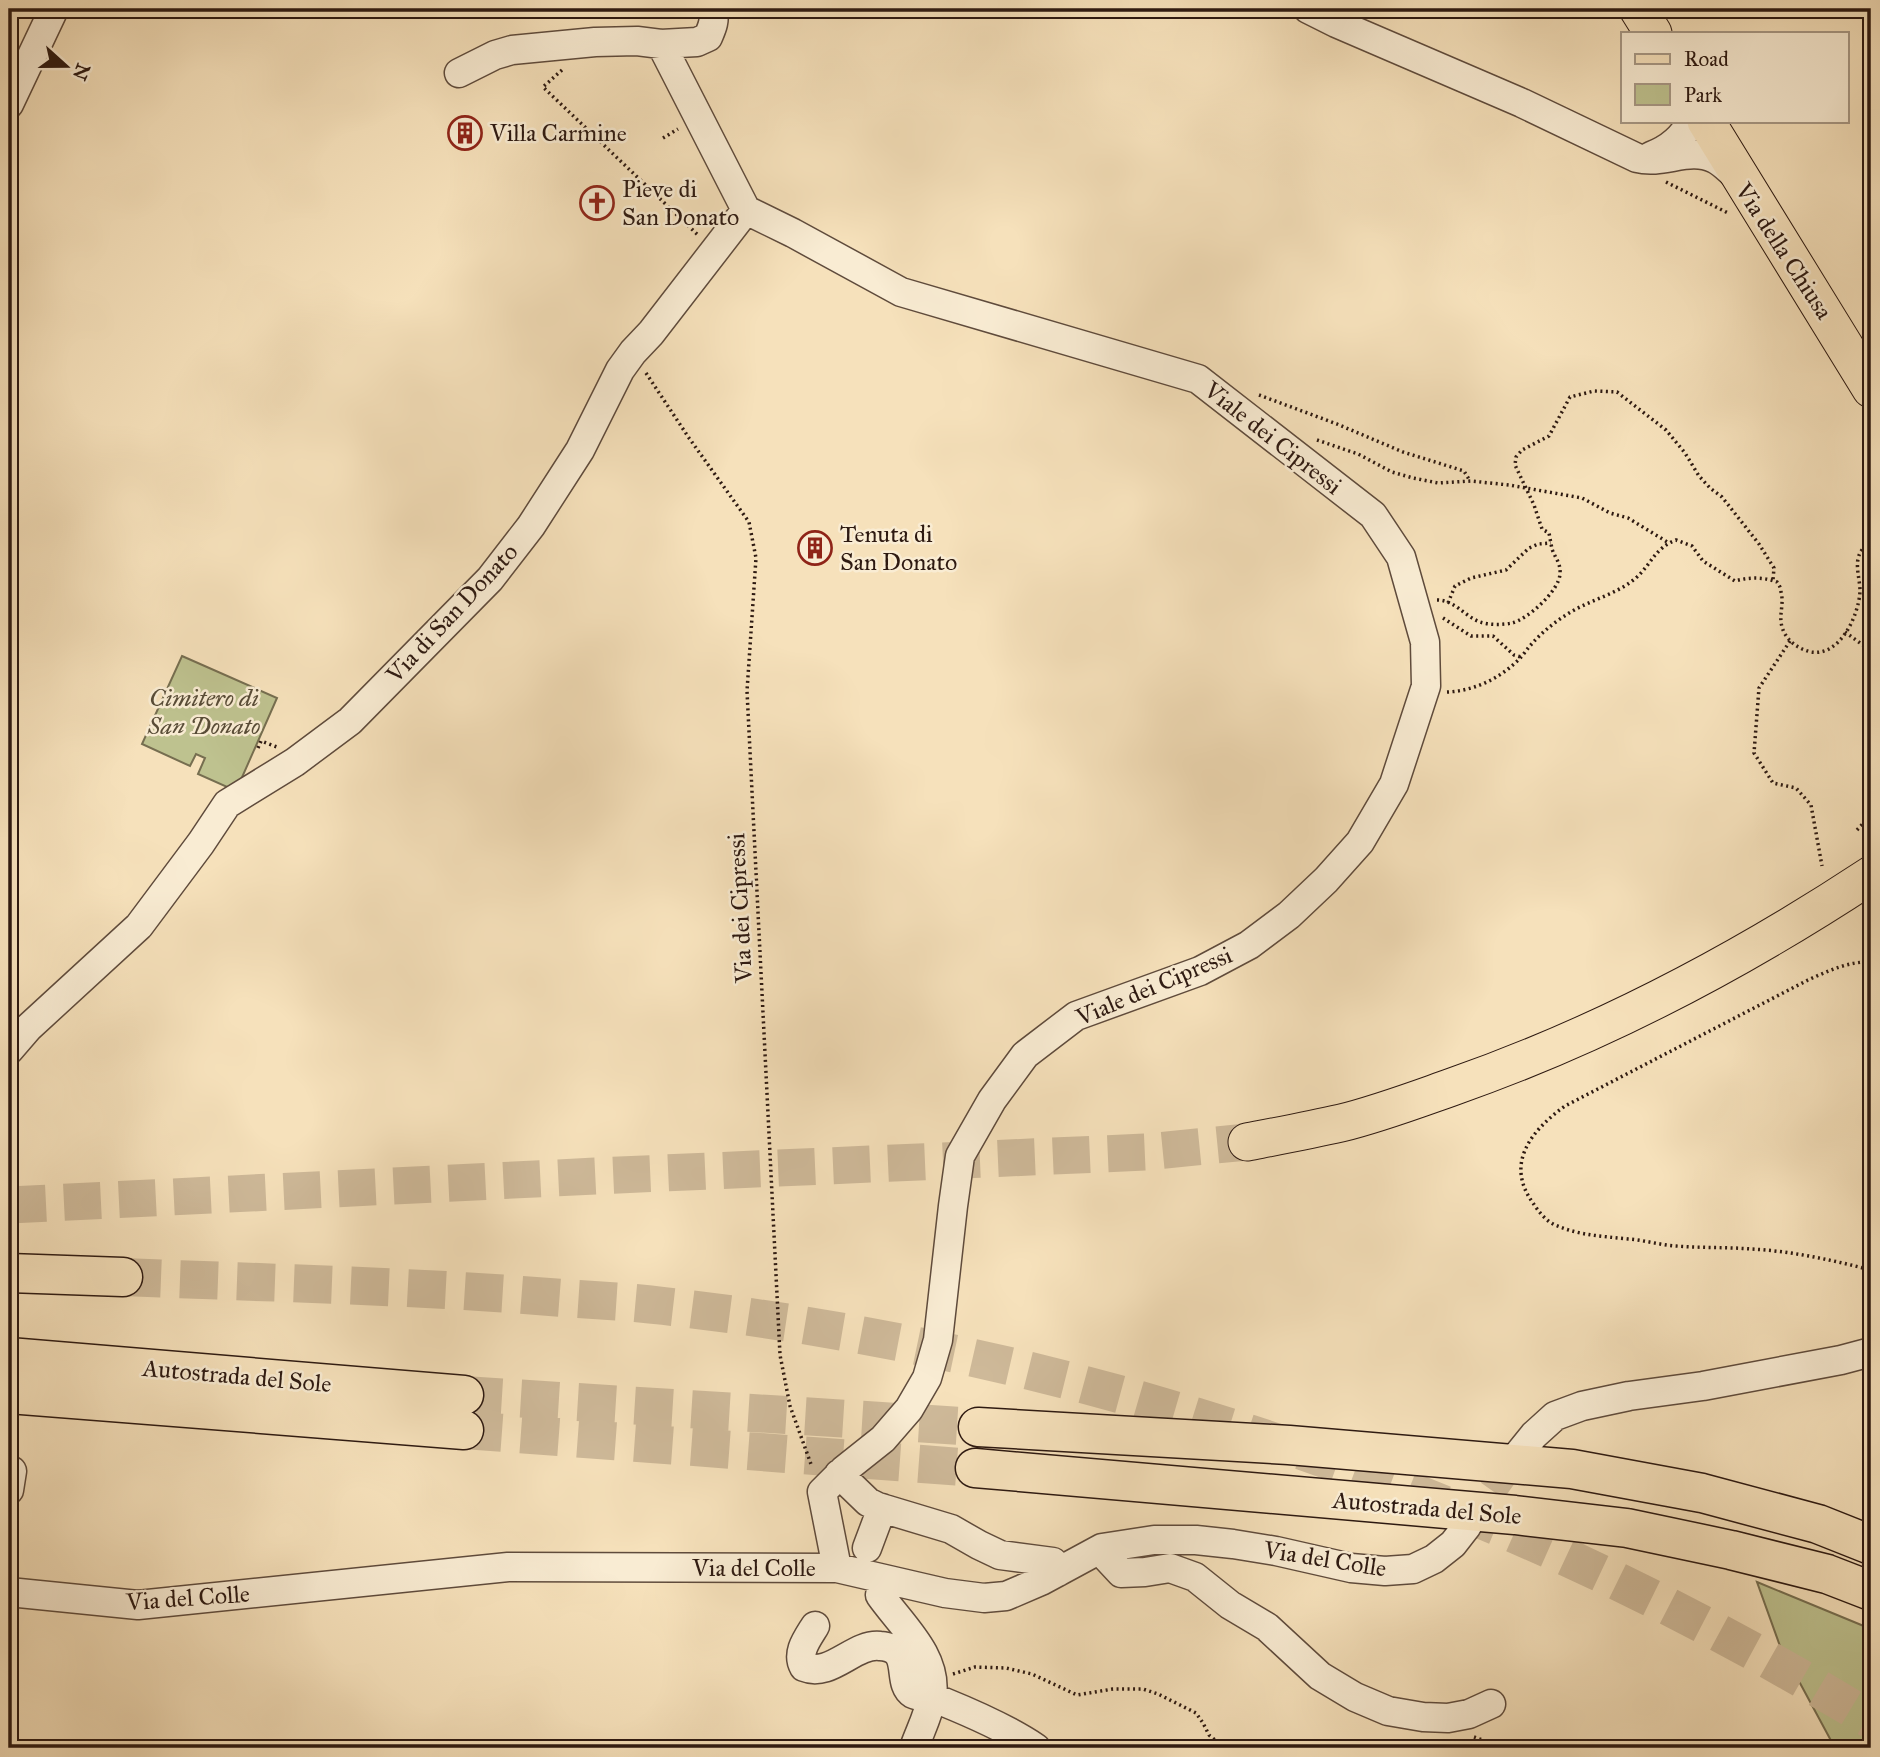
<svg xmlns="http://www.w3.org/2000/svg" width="1880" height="1757" font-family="'IM FELL Great Primer',serif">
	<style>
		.green { fill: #bec28f; stroke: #766e50; stroke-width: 2 }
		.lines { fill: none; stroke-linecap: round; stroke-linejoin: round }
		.minor-tunnel { stroke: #ceb999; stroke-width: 28; stroke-dasharray: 28 14; stroke-linecap: butt }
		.major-tunnel { stroke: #ceb999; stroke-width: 37; stroke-dasharray: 37 18; stroke-linecap: butt }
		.highway-tunnel { stroke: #ceb999; stroke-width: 38; stroke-dasharray: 38 19; stroke-linecap: butt }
		.minor-casing { stroke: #5f4b3c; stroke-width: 31 }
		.major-casing { stroke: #2d1911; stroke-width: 39 }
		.highway-casing { stroke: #2d1911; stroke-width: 41 }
		.path { stroke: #2d1911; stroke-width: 3.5; stroke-dasharray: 2 3.5; stroke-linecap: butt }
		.minor { stroke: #f9ecd3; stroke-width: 28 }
		.major { stroke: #f6e1bb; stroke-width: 37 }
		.highway { stroke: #f6e1bb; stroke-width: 38 }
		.labels { text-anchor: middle; stroke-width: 5; stroke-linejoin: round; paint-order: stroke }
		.poi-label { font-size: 24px; fill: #2d1911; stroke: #f9ecd3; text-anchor: start }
		.street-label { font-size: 24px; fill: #2d1911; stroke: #f9ecd3 }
		.park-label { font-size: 24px; font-style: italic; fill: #584c37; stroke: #f9ecd3 }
	</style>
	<rect width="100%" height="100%" fill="#f6e1bb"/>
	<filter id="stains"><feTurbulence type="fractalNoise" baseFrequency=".00286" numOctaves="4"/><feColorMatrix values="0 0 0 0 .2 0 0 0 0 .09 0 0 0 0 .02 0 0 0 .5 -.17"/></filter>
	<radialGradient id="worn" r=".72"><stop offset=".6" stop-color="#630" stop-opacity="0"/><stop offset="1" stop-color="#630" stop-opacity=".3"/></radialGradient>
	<path class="green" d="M182,656L277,698L236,791L198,774L205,758L196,754L190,766L142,744Z
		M1757,1582L1871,1629V1748H1835L1780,1646Z"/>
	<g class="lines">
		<path class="minor-tunnel" d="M1468,1525L1517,1456"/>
		<path class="major-tunnel" d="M9,1205L596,1176L1146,1152L1247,1142"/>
		<path class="highway-tunnel" d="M123,1277C270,1283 417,1286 563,1298C597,1300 631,1302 664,1306C1089,1354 1507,1496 1871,1720
			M464,1395L978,1427
			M464,1430L975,1468"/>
		<g class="minor-casing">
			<path id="minor" d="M1308,9L1336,23L1522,103L1637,158C1664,165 1689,146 1715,159C1723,163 1730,171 1737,176
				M459,73L495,55L512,50L595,42L637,41L661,44L697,42L708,37C712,28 716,19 712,9
				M9,104L54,9
				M1651,156C1669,149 1683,138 1691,121
				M746,210L793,233L901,292L1198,379L1373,515L1401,557L1425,642L1426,686L1394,784L1360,842L1326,880L1289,915L1249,945L1200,971L1076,1016L1025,1055L992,1100L960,1156L953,1206L938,1340L927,1378L909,1409L883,1439L844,1470L822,1492L837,1568
				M9,1050L28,1028L139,926L201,843L227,804L295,762L350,721L490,579L531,526L580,450L620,370L633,352L651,333L746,210L661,44
				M1517,1456L1534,1435L1555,1416L1582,1406L1629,1396L1703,1386L1841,1360L1871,1352
				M9,1470L12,1471L9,1490
				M839,1474L868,1502L878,1507L951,1529L979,1545L1000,1555L1053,1562L1058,1572
				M867,1548L882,1508
				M1102,1548L1107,1558L1121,1573L1145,1572L1170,1568L1195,1577L1230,1605L1267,1627L1320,1676L1355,1697L1388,1711L1423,1717L1448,1718L1469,1714L1491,1704
				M883,1580L880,1595C901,1625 938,1656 932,1696C929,1714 920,1731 914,1748
				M9,1592L138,1605L508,1567L837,1568L945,1593L984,1598L1006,1596L1041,1581L1102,1548L1154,1540H1196L1233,1544L1276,1551L1351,1568L1385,1571L1413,1569L1434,1559L1453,1544L1467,1526
				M815,1626C807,1639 796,1653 804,1667C831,1678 854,1643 880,1646C915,1648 895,1683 913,1694C919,1697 936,1699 944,1702C976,1715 1008,1729 1036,1748"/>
		</g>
		<g class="major-casing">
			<path id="major" d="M1638,9L1653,33
				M1706,121L1871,389
				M1247,1142C1278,1136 1310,1130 1341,1123C1378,1114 1415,1100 1452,1087C1601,1035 1739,962 1871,875"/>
		</g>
		<g class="highway-casing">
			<path id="highway" d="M9,1273L123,1277
				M9,1357L464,1395
				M9,1394L464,1430
				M978,1427L1289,1445L1572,1469L1702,1493L1818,1524L1871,1545
				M975,1468L1515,1515L1627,1528L1731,1550L1827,1574L1871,1591"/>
		</g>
		<path class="path" d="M636,9L643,18
			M562,70L543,87L699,236
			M663,138L678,129
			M1666,182L1728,213
			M646,373L689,438L749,522L756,558L747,691L780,1355L790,1406L812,1467
			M1259,395L1337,424L1403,452L1464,471L1470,481
			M1317,440L1358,454L1392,472L1413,478L1438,483L1471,481L1509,485L1582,498L1610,513L1628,518L1669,543
			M1437,600C1455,600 1464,616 1480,622C1489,625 1502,625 1512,623C1528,619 1559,591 1560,574C1561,563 1555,558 1552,549C1551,544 1550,538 1549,533L1542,529L1534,505L1515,465L1516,457L1522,450L1549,436L1570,397L1594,391L1617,392L1666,430L1685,453L1699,476L1710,488L1722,497L1759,544L1774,568L1773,580
			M1448,603L1455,586L1471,578L1506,570L1529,548L1538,544L1551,543
			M1443,618L1471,636H1493L1514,655L1521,657
			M1845,632L1871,651
			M1790,641L1759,688L1754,753L1773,783L1796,788L1811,805L1822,866
			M1447,692C1472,691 1497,680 1515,663C1521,658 1525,652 1529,647C1540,634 1552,624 1566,615C1588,600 1617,595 1637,577C1652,563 1655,548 1676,540L1692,546L1703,561L1735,581C1749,577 1764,577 1777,582C1779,585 1781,588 1781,592C1785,607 1776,618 1785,634C1791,644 1800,649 1811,652C1840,657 1859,615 1860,591C1860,581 1856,569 1858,559C1860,550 1864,547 1871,543
			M258,748L261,741L277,747
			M1857,830L1871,815
			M1871,962C1849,961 1828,971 1808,980L1565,1106C1532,1130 1504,1163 1533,1203C1538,1211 1546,1221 1555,1225C1581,1236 1602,1236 1628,1239C1644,1240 1660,1245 1676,1246C1701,1248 1726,1247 1751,1249C1791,1251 1832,1260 1871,1270
			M953,1674L975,1667L1006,1668L1032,1674L1077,1695L1113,1689H1143L1158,1694L1196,1713L1203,1723L1209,1735L1220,1744
			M1474,1737L1505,1748"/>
		<use href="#minor" class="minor"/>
		<use href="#major" class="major"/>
		<use href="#highway" class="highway"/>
	</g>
	<defs>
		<g id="building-ring" transform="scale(1.75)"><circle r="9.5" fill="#f9ecd3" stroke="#8f2418" stroke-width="1.5"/><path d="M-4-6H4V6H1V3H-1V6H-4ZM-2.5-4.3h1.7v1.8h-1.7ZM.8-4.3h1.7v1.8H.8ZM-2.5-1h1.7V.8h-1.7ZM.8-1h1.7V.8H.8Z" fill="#8f2418"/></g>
		<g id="church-ring" transform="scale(1.75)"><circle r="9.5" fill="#f9ecd3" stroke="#8f2418" stroke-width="1.5"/><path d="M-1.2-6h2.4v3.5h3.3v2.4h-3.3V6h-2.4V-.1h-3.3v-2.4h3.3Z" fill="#8f2418"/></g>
	</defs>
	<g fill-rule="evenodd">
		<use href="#building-ring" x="465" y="133"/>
		<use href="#church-ring" x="597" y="203"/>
		<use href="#building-ring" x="815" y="548"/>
	</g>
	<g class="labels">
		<g class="poi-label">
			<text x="490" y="141">Villa Carmine</text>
			<text x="622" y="197">Pieve di<tspan x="622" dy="28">San Donato</tspan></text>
			<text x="840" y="542">Tenuta di<tspan x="840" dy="28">San Donato</tspan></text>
		</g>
		<g class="street-label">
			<text transform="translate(1784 251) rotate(57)" y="8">Via della Chiusa</text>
			<text transform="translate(1273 438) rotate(38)" y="8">Viale dei Cipressi</text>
			<text transform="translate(452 613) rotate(-47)" y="8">Via di San Donato</text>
			<text transform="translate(740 908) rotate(-93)" y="8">Via dei Cipressi</text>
			<text transform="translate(1154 986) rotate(-23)" y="8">Viale dei Cipressi</text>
			<text transform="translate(237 1376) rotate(5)" y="8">Autostrada del Sole</text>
			<text transform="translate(1427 1508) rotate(5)" y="8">Autostrada del Sole</text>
			<text transform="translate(1325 1559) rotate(9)" y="8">Via del Colle</text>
			<text x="754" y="1576">Via del Colle</text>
			<text transform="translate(188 1598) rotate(-4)" y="8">Via del Colle</text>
		</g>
		<g class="park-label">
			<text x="204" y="706">Cimitero di<tspan x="204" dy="28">San Donato</tspan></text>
		</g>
	</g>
	<rect width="1880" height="1757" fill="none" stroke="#f6e1bb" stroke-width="35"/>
	<rect x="10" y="10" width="1859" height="1736" fill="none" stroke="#2d1911" stroke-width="3.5"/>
	<rect x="18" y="18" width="1845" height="1722" fill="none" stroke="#2d1911" stroke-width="2"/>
	<rect x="1621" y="32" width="228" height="91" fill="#f9ecd3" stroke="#a79885" stroke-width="2"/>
	<rect x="1635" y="54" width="35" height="10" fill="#f6e1bb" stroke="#a79885" stroke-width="2"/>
	<text x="1684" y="66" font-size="21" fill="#2d1911">Road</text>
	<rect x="1635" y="84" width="35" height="21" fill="#bec28f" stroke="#a79885" stroke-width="2"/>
	<text x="1684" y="102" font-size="21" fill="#2d1911">Park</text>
	<g transform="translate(66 66) rotate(111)" stroke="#f9ecd3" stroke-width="5" paint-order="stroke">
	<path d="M0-5L12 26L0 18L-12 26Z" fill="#2d1911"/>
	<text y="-10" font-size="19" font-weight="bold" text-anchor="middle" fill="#2d1911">N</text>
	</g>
	<rect width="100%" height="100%" filter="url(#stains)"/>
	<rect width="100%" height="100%" fill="url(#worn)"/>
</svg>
